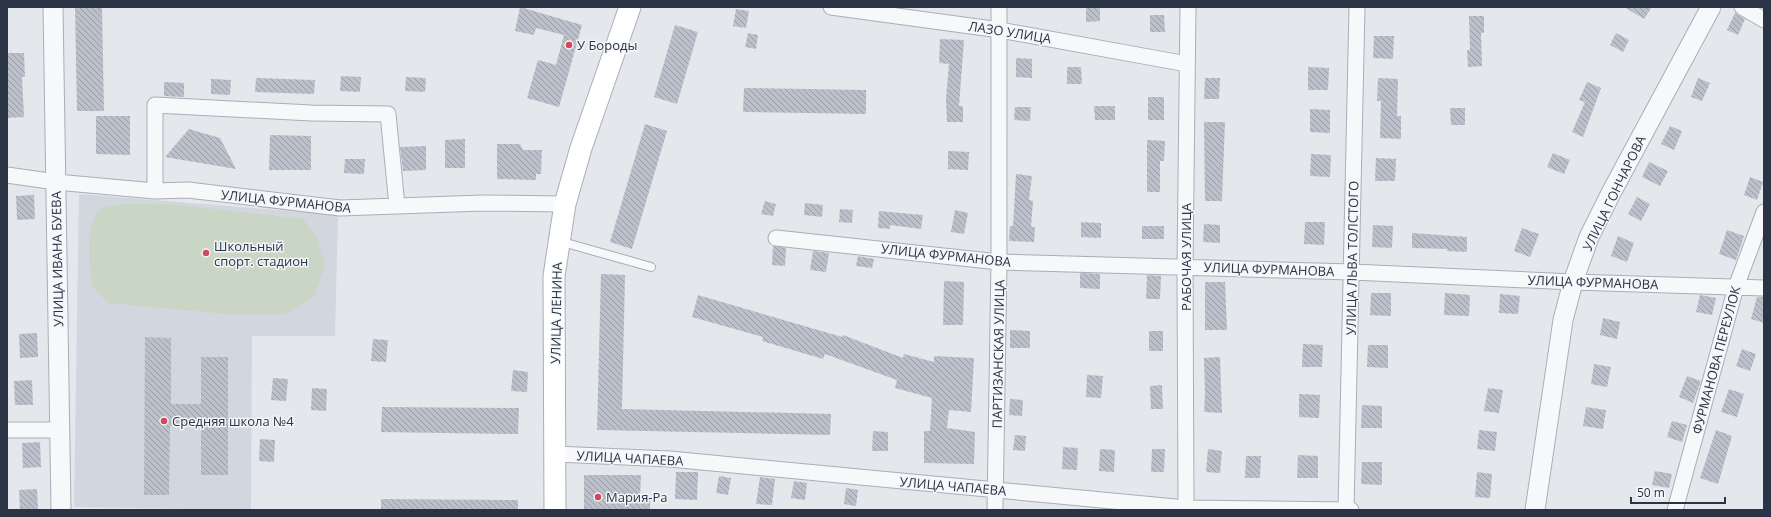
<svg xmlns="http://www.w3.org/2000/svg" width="1771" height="517" font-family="'Open Sans',sans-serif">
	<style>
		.built { fill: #d2d6de }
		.pitch { fill: #c9d6c5 }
		.building { fill: url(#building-back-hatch) }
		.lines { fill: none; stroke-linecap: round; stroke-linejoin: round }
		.service-casing { stroke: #a9aeb7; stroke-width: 10 }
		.minor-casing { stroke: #a9aeb7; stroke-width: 17 }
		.tertiary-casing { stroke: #a9aeb7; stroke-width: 21 }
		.secondary-casing { stroke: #a9aeb7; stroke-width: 23 }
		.service { stroke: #f7f8fa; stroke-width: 8 }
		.minor { stroke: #f7f8fa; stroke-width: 15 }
		.tertiary { stroke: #f7f8fa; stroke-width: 19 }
		.secondary { stroke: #fff; stroke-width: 21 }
		.poi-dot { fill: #d1495b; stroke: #f4f6f9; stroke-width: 1.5 }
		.labels { text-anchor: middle; stroke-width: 3; stroke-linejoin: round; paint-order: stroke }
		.street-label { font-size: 13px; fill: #2b3445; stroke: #f4f6f9 }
		.poi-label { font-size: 13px; fill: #2b3445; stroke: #f4f6f9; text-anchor: start }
	</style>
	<defs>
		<pattern id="building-back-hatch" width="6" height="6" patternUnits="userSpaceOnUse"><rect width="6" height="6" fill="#bbc0ca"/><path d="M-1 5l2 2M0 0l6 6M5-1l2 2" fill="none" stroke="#989da6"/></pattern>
	</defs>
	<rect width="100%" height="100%" fill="#e4e7ec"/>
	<path class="built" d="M79,194L338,215L335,336H252L251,510L74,507Z"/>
	<path class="pitch" d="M122,204H170L303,219L317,238L325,265L314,297L285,314H226L108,303C104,298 95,292 93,286C88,270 85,219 101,209C107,206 116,206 122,204Z"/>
	<path class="building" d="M75,7H102L104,111H77Z
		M520,7L582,25L559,107L527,98L538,60L556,65L564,35L536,28L534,35L515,31Z
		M1086,7H1100V21L1086,22Z
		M1624,7H1652L1644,19Z
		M736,9L749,11L746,28L733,26Z
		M1735,13L1745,19L1738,35L1727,30Z
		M1150,15H1164L1165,32H1150Z
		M1469,16H1484V33H1481L1482,66L1468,67L1467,50H1470Z
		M675,25L698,32L677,104L654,97Z
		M748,33L758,35L756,49L745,47Z
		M1616,33L1629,40L1623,52L1610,45Z
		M1374,36H1394L1393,59L1373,58Z
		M940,39L964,40L959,106H963V122H947L946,99L949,64L939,63Z
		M7,53H24L25,77H22L24,117L7,118Z
		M1016,58L1032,59V78L1016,77Z
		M1067,67H1081L1082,84H1067Z
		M1308,67L1329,68L1328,90H1308Z
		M341,76L361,77L360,92L340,91Z
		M406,77L426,78L425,92L405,91Z
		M256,78L315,80L314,94L255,92Z
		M1205,78H1220L1219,99H1204Z
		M1378,78L1398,79L1397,116H1401V139L1380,138L1381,101H1377Z
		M1698,78L1710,83L1702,101L1691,97Z
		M211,79L231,80L230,95L211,94Z
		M164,82L184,83V97L164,96Z
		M1587,82L1601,88L1583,137L1572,132L1585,102L1579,100Z
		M744,88L866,90V114L743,112Z
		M1148,97H1164V120H1148Z
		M1094,106H1115V120H1095Z
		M1015,107H1031L1030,121L1014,120Z
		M1450,108H1465V125H1451Z
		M1310,109L1330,110V133L1310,132Z
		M96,116H130V155L96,154Z
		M1204,122H1225L1222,201H1205Z
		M645,124L667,131L632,249L610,242Z
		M1670,126L1682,131L1674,150L1661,144Z
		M189,129L220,138L236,169L165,157Z
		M270,135L311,136V170H269Z
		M465,139V168H445V140Z
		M1147,140L1165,141L1164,161H1160V192H1147Z
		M497,144H520L523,150H542L541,174H536V180L497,179Z
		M426,146V170L403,171L400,147Z
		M948,151L969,152L968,170L948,169Z
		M1553,153L1570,160L1564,174L1547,167Z
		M1311,154L1331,155L1330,177L1310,176Z
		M1376,158L1396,159L1395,181H1375Z
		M345,159H365L364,174L344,173Z
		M1649,162L1668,171L1660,186L1642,177Z
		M1016,174L1032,176L1029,200L1033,201L1031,227H1035L1034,242L1009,241L1010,226H1013Z
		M1750,177L1763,182L1757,200L1744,195Z
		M34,195L35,219L17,220L16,196Z
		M1637,197L1650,204L1641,221L1628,214Z
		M765,201L776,204L773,216L761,214Z
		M805,203L823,205L822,217L804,215Z
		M840,209L853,210L852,223L839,222Z
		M955,210L968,213L964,234L951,232Z
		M879,211L923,215L921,229L890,225V229L878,228Z
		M1081,222L1101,223V238L1081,237Z
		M1305,222H1325L1324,245L1304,244Z
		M1204,224L1220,225V243L1203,242Z
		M1373,225L1393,226L1392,248L1372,247Z
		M1142,226H1164V239H1142Z
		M1522,228L1539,234L1530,257L1514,251Z
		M1727,230L1744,236L1736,260L1719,254Z
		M1412,233L1467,237V252L1447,251V249L1412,248Z
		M1618,236L1634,243L1627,262L1611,256Z
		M773,246L786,248L785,266L772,265Z
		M813,251L829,253L826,272L810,270Z
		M858,256L874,259L872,268L856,266Z
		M1080,273L1100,274V289L1080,288Z
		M601,274L625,275L622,409L831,414L830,435L597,430Z
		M1147,275L1161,276L1160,299H1146Z
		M944,281L964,282L963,325H943Z
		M1205,282H1225L1227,330H1205Z
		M1371,293H1391V316L1370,315Z
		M1445,293L1470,295L1469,316L1444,315Z
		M1500,294L1520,296L1518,314L1499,313Z
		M698,295L842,337L843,335L903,358L904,354L934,362V356L974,358L971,412L949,410L947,428L975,432L974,464L924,463V431H930L932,398L895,388L897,380L825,354L823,359L762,341L763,337L692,317Z
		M1700,295L1716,298L1712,315L1696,312Z
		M1757,297H1764V323L1751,319Z
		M1603,318L1620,322L1617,339L1600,335Z
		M1010,330L1030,331V348H1010Z
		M1149,331H1163V351H1149Z
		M37,333L38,357L20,358L19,334Z
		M145,337L171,338V404H201V357H228V475H201V426H170L169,495H144Z
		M373,339L388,340L386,362L371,361Z
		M1303,344L1323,345L1322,367H1302Z
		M1368,345H1388V368L1367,367Z
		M1742,349L1756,354L1750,371L1736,366Z
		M1220,357L1222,413L1204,412L1205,395L1204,358Z
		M1594,364L1611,367L1607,387L1591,384Z
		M513,370L528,372L527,392L511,391Z
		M1087,375L1103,376L1101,398L1086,397Z
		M1687,376L1701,381L1693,403L1679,397Z
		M273,378L288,379L286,401L271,400Z
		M32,380L33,405H15L14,381Z
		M1162,385L1163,409H1151L1150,386Z
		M312,388L327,389L326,411L311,410Z
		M1488,388L1503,390L1499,413L1484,411Z
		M1729,389L1744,394L1737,417L1721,412Z
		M1299,394L1320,395L1319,418L1299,417Z
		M1010,399L1023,400L1022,416L1009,415Z
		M1362,405L1382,406V428H1361Z
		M382,407L519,408L518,434L381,432Z
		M1586,407L1606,410L1603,429L1583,426Z
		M1672,421L1687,425L1682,442L1667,437Z
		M1479,430L1497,432L1495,451L1477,449Z
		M1716,430L1732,436L1718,484L1700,478Z
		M873,431L888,432V451H872Z
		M1015,435L1026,436L1025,451L1013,450Z
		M260,439L275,440L274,462L259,461Z
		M40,442L41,467L23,468L22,443Z
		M1063,447L1078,448L1077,470L1062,469Z
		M1100,449L1115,450L1114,472L1099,471Z
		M1152,449H1165L1164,472H1151Z
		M1208,449L1222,451L1220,473L1206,472Z
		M1298,455L1318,456V478H1297Z
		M1246,456H1261L1260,478H1245Z
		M1362,462H1382V485L1361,484Z
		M1655,471L1672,474L1669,488L1652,485Z
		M676,472H698L697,500L675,499Z
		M1477,472L1492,474L1490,498L1475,497Z
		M584,475H641L640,498H650V510H584Z
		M719,476L731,478L728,495L716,493Z
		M760,477L775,479L772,505L756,504Z
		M794,481L807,483L805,500L791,498Z
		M846,488L858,490L856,506L844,504Z
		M37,489L38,510H20L19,490Z
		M381,499L518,500V510H381Z"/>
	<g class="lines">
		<g class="service-casing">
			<path id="service" d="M559,241L651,267"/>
		</g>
		<g class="minor-casing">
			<path id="minor" d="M831,7L1000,30L1187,64
				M1742,7L1764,20
				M7,175L56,182L155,191L188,190L340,208L483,203L565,204
				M155,191V105L311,113L388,114L397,206
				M776,238L999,262L1352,272L1573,282L1764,288
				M7,430H60
				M555,454L670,459L1186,508L1351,510
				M1186,508L1185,267L1188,7
				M1346,509L1357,7
				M995,510L999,262V7
				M1675,510L1736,287L1764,212"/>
		</g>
		<g class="tertiary-casing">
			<path id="tertiary" d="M53,7L61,510
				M1535,510L1563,320L1573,282L1589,237L1611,193L1711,7"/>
		</g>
		<g class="secondary-casing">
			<path id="secondary" d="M555,510L554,276L565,204L581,148L630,7"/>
		</g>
		<use href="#service" class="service"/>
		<use href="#minor" class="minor"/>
		<use href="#tertiary" class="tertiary"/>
		<use href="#secondary" class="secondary"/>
	</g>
	<g class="poi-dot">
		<circle cx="569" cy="45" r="4"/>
		<circle cx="206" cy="253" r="4"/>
		<circle cx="164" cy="421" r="4"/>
		<circle cx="598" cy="497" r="4"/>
	</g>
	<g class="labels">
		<g class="street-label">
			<text transform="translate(1010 32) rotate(9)" y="5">ЛАЗО УЛИЦА</text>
			<text transform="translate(1614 193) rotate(-64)" y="5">УЛИЦА ГОНЧАРОВА</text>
			<text transform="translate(286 201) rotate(6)" y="5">УЛИЦА ФУРМАНОВА</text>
			<text transform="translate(946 255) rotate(6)" y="5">УЛИЦА ФУРМАНОВА</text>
			<text transform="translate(1186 257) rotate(-90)" y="5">РАБОЧАЯ УЛИЦА</text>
			<text transform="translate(1352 258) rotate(-89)" y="5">УЛИЦА ЛЬВА ТОЛСТОГО</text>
			<text transform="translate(57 259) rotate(-91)" y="5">УЛИЦА ИВАНА БУЕВА</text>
			<text transform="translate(1269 269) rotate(2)" y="5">УЛИЦА ФУРМАНОВА</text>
			<text transform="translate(1593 282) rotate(2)" y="5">УЛИЦА ФУРМАНОВА</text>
			<text transform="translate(556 313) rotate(-89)" y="5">УЛИЦА ЛЕНИНА</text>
			<text transform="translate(998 354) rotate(-89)" y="5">ПАРТИЗАНСКАЯ УЛИЦА</text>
			<text transform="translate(1716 360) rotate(-75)" y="5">ФУРМАНОВА ПЕРЕУЛОК</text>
			<text transform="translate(630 458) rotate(3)" y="5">УЛИЦА ЧАПАЕВА</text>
			<text transform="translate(953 486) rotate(5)" y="5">УЛИЦА ЧАПАЕВА</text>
		</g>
		<g class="poi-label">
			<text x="577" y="50">У Бороды</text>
			<text x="214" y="251">Школьный<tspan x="214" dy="15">спорт. стадион</tspan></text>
			<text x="172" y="426">Средняя школа №4</text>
			<text x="606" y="502">Мария-Ра</text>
		</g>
	</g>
	<rect width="1771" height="517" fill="none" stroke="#2b3445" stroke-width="16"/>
	<path d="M1631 497v6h94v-6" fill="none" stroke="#2b3445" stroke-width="2"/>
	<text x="1637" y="497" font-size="12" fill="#2b3445" stroke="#f4f6f9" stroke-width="3" paint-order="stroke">50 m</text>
</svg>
